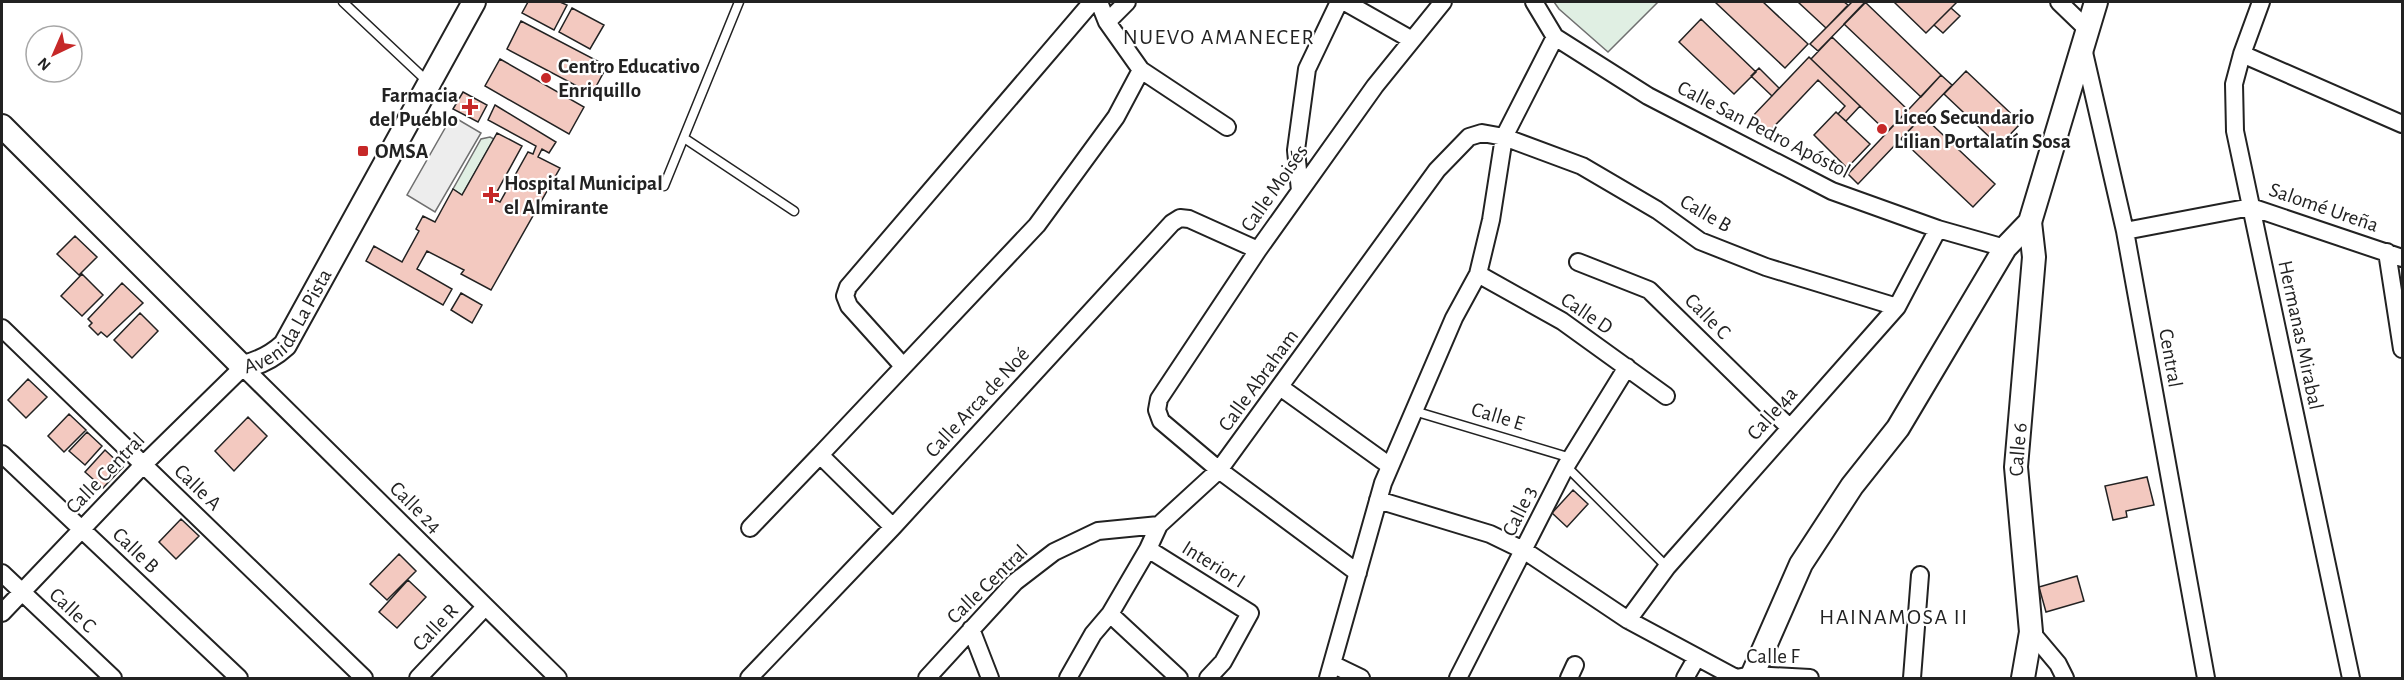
<svg xmlns="http://www.w3.org/2000/svg" width="2404" height="680" font-family="'Alegreya Sans',sans-serif">
	<style>
		.green { fill: #e0efe3; stroke: #6f6f6f; stroke-width: 1.5 }
		.parking { fill: #ededed; stroke: #6f6f6f; stroke-width: 1.5 }
		.building { fill: #f3c9c0; stroke: #222; stroke-width: 1.5 }
		.lines { fill: none; stroke-linecap: round; stroke-linejoin: round }
		.lane-casing { stroke: #222; stroke-width: 11 }
		.street-casing { stroke: #222; stroke-width: 20 }
		.secondary-casing { stroke: #222; stroke-width: 26 }
		.lane { stroke: #fff; stroke-width: 8 }
		.street { stroke: #fff; stroke-width: 16 }
		.secondary { stroke: #fff; stroke-width: 22 }
		.poi-dot { fill: #c62828; stroke: #fff; stroke-width: 2 }
		.labels { text-anchor: middle; stroke-width: 4.5; stroke-linejoin: round; paint-order: stroke }
		.poi-label { font-size: 21px; font-weight: bold; fill: #222; stroke: #fff; text-anchor: start }
		.street-label { font-size: 21px; fill: #222; stroke: #fff }
		.neighbourhood-label { font-size: 22px; letter-spacing: 1.5px; fill: #222; stroke: #fff }
	</style>
	<rect width="100%" height="100%" fill="#fff"/>
	<path class="green" d="M1554,2H1658L1608,52L1559,9Z
		M490,137L494,139L462,195L453,189L481,139Z"/>
	<path class="parking" d="M452,116L481,133L435,212L407,195Z"/>
	<path class="building" d="M528,2H560L567,5L554,30L522,13Z
		M1715,2H1763L1808,44L1785,68Z
		M1798,2H1844L1848,5L1826,28Z
		M1852,2H1866L1818,51L1810,44Z
		M1865,2L1941,75L1921,97L1844,24Z
		M1894,2H1957L1926,33Z
		M572,8L604,25L590,49L559,32Z
		M1951,8L1960,16L1943,33L1934,25Z
		M1701,19L1756,72L1734,94L1679,42Z
		M521,21L607,66L592,94L507,49Z
		M1832,37L1908,110L1887,132L1811,59Z
		M1809,57L1860,106L1846,121L1838,114L1845,106L1818,80L1766,135L1750,119Z
		M500,59L584,107L569,134L485,86Z
		M1759,68L1779,88L1772,96L1751,76Z
		M1966,71L2021,123L1999,146L1944,94Z
		M1941,75L1952,85L1858,184L1848,174Z
		M463,92L487,105L478,122L453,109Z
		M495,105L556,142L549,153L542,149L538,157L560,168L491,290L461,274L464,270L427,251L417,269L452,289L443,305L366,261L374,246L402,262L419,231L416,229L423,216L435,222L453,189L462,195L497,133L522,146L493,199L500,202L528,152L533,154L536,146L488,120Z
		M1836,112L1870,144L1847,168L1814,135Z
		M1923,116L1995,184L1973,207L1901,139Z
		M75,236L97,257L79,275L57,254Z
		M82,274L103,295L82,316L61,296Z
		M122,283L143,303L107,337L101,332L98,335L89,326L92,323L88,319Z
		M461,293L482,305L472,323L451,310Z
		M140,313L158,331L132,358L114,340Z
		M28,379L47,397L26,418L8,400Z
		M69,414L86,430L64,452L48,436Z
		M248,417L267,436L234,471L215,451Z
		M87,432L102,446L85,465L69,451Z
		M105,450L123,467L103,488L85,472Z
		M2147,477L2154,505L2126,511L2127,517L2113,520L2105,486Z
		M1573,490L1588,504L1567,527L1552,513Z
		M181,519L199,536L176,559L159,542Z
		M399,554L416,571L387,600L370,584Z
		M2077,576L2084,601L2046,612L2039,587Z
		M408,580L426,597L397,628L379,612Z"/>
	<g class="lines">
		<g class="lane-casing">
			<path id="lane" d="M343,2L428,82
				M684,138L794,211
				M664,186L739,2
				M1414,411L1571,458
				M1566,466L1667,567"/>
		</g>
		<g class="street-casing">
			<path id="street" d="M1099,2L1107,22L1141,70L1227,127
				M1345,2L1412,40
				M1534,2L1555,37L1648,96L1832,191L1938,229L2005,248
				M2059,2L2088,30
				M2261,2L2242,54L2234,84L2235,131L2351,678
				M1107,22L1127,2
				M2083,48L2125,231L2206,678
				M2242,54L2402,124
				M1300,191L1296,150L1307,69L1339,2
				M2125,231L2251,207L2402,258
				M2387,252L2402,349
				M1578,262L1649,290L1789,427
				M1478,274L1562,321L1666,396
				M2,328L364,678
				M903,366L849,306L845,296L848,287L1092,2
				M1280,387L1390,466
				M2,454L239,678
				M820,455L1037,225L1116,117L1141,70
				M1378,500L1490,534L1525,551L1628,620L1736,678L1752,675L1810,678
				M750,528L820,455L893,527
				M1148,549L1250,613L1223,662L1208,678
				M2,573L113,678
				M1358,573L1219,470L1161,421L1157,410L1159,399L1258,250L1375,86L1443,2
				M2,613L143,465L243,367L558,678
				M1110,614L1179,678
				M1628,620L1667,567L1897,307L1938,229
				M971,629L990,678
				M2031,632L2058,664L2065,678
				M1332,664L1361,678
				M418,678L485,607
				M749,678L893,527L1172,223L1180,218L1189,219L1258,250
				M927,678L1015,582L1054,552L1098,531L1159,525
				M1068,678L1093,634L1110,614L1148,549L1159,525L1219,470L1437,170L1469,137L1482,133L1504,137L1582,166L1657,210L1700,241L1766,267L1897,307
				M1328,678L1383,483L1454,318L1478,274L1491,220L1504,137L1555,37
				M1458,678L1566,466L1627,367
				M1569,678L1575,665
				M1685,678L1697,657
				M1912,678L1920,575"/>
		</g>
		<g class="secondary-casing">
			<g id="secondary">
				<path id="s1" d="M2,126L243,367C260,363 272,357 285,345L474,2"/>
				<path d="M1751,678L1801,564L1852,486L1898,428L2005,248L2030,222L2096,2"/>
				<path id="s2" d="M2023,678L2031,632L2016,467L2034,257L2030,222"/>
			</g>
		</g>
		<use href="#lane" class="lane"/>
		<use href="#street" class="street"/>
		<use href="#secondary" class="secondary"/>
	</g>
	<g class="poi-dot">
		<circle cx="546" cy="78" r="6"/>
		<path d="M467 98h6v6h6v6h-6v6h-6v-6h-6v-6h6z"/>
		<circle cx="1882" cy="129" r="6"/>
		<rect x="357" y="145" width="12" height="12" rx="3"/>
		<path d="M488 186h6v6h6v6h-6v6h-6v-6h-6v-6h6z"/>
	</g>
	<g class="labels">
		<g class="poi-label">
			<text x="558" y="73">Centro Educativo<tspan x="558" dy="24">Enriquillo</tspan></text>
			<text x="458" y="102" text-anchor="end">Farmacia<tspan x="458" dy="24">del Pueblo</tspan></text>
			<text x="1894" y="124">Liceo Secundario<tspan x="1894" dy="24">Lilian Portalatín Sosa</tspan></text>
			<text x="375" y="158">OMSA</text>
			<text x="504" y="190">Hospital Municipal<tspan x="504" dy="24">el Almirante</tspan></text>
		</g>
		<g class="street-label">
			<text transform="translate(1764 129) rotate(27)" y="7">Calle San Pedro Apóstol</text>
			<text transform="translate(1274 188) rotate(-55)" y="7">Calle Moisés</text>
			<text transform="translate(2324 207) rotate(19)" y="7">Salomé Ureña</text>
			<text transform="translate(1706 213) rotate(30)" y="7">Calle B</text>
			<text dy="7" stroke="none"><textPath href="#s1" startOffset="408">Avenida La Pista</textPath></text>
			<text transform="translate(1587 313) rotate(34)" y="7">Calle D</text>
			<text transform="translate(1708 316) rotate(45)" y="7">Calle C</text>
			<text transform="translate(2301 335) rotate(78)" y="7">Hermanas Mirabal</text>
			<text transform="translate(2171 358) rotate(80)" y="7">Central</text>
			<text transform="translate(1258 380) rotate(-54)" y="7">Calle Abraham</text>
			<text transform="translate(977 402) rotate(-47)" y="7">Calle Arca de Noé</text>
			<text transform="translate(1772 413) rotate(-48)" y="7">Calle 4a</text>
			<text transform="translate(1498 416) rotate(17)" y="7">Calle E</text>
			<text dy="7" stroke="none"><textPath href="#s2" startOffset="230">Calle 6</textPath></text>
			<text transform="translate(105 473) rotate(-46)" y="7">Calle Central</text>
			<text transform="translate(198 487) rotate(44)" y="7">Calle A</text>
			<text transform="translate(416 507) rotate(45)" y="7">Calle 24</text>
			<text transform="translate(1519 511) rotate(-64)" y="7">Calle 3</text>
			<text transform="translate(136 550) rotate(44)" y="7">Calle B</text>
			<text transform="translate(1214 564) rotate(32)" y="7">Interior I</text>
			<text transform="translate(987 584) rotate(-44)" y="7">Calle Central</text>
			<text transform="translate(73 610) rotate(43)" y="7">Calle C</text>
			<text transform="translate(435 627) rotate(-47)" y="7">Calle R</text>
			<text x="1773" y="663">Calle F</text>
		</g>
		<g class="neighbourhood-label">
			<text x="1219" y="44">NUEVO AMANECER</text>
			<text x="1894" y="624">HAINAMOSA II</text>
		</g>
	</g>
	<rect width="2404" height="680" fill="none" stroke="#222222" stroke-width="6"/>
	<g transform="translate(54 54) rotate(224)"><circle r="28" fill="#ffffff" stroke="#a7a7a7" stroke-width="1.5"/>
	<path d="M0-4.5L10 22L0 15L-10 22Z" fill="#c62828"/>
	<text y="-9" font-size="16" font-weight="bold" text-anchor="middle" fill="#222222">N</text>
	</g>
</svg>
